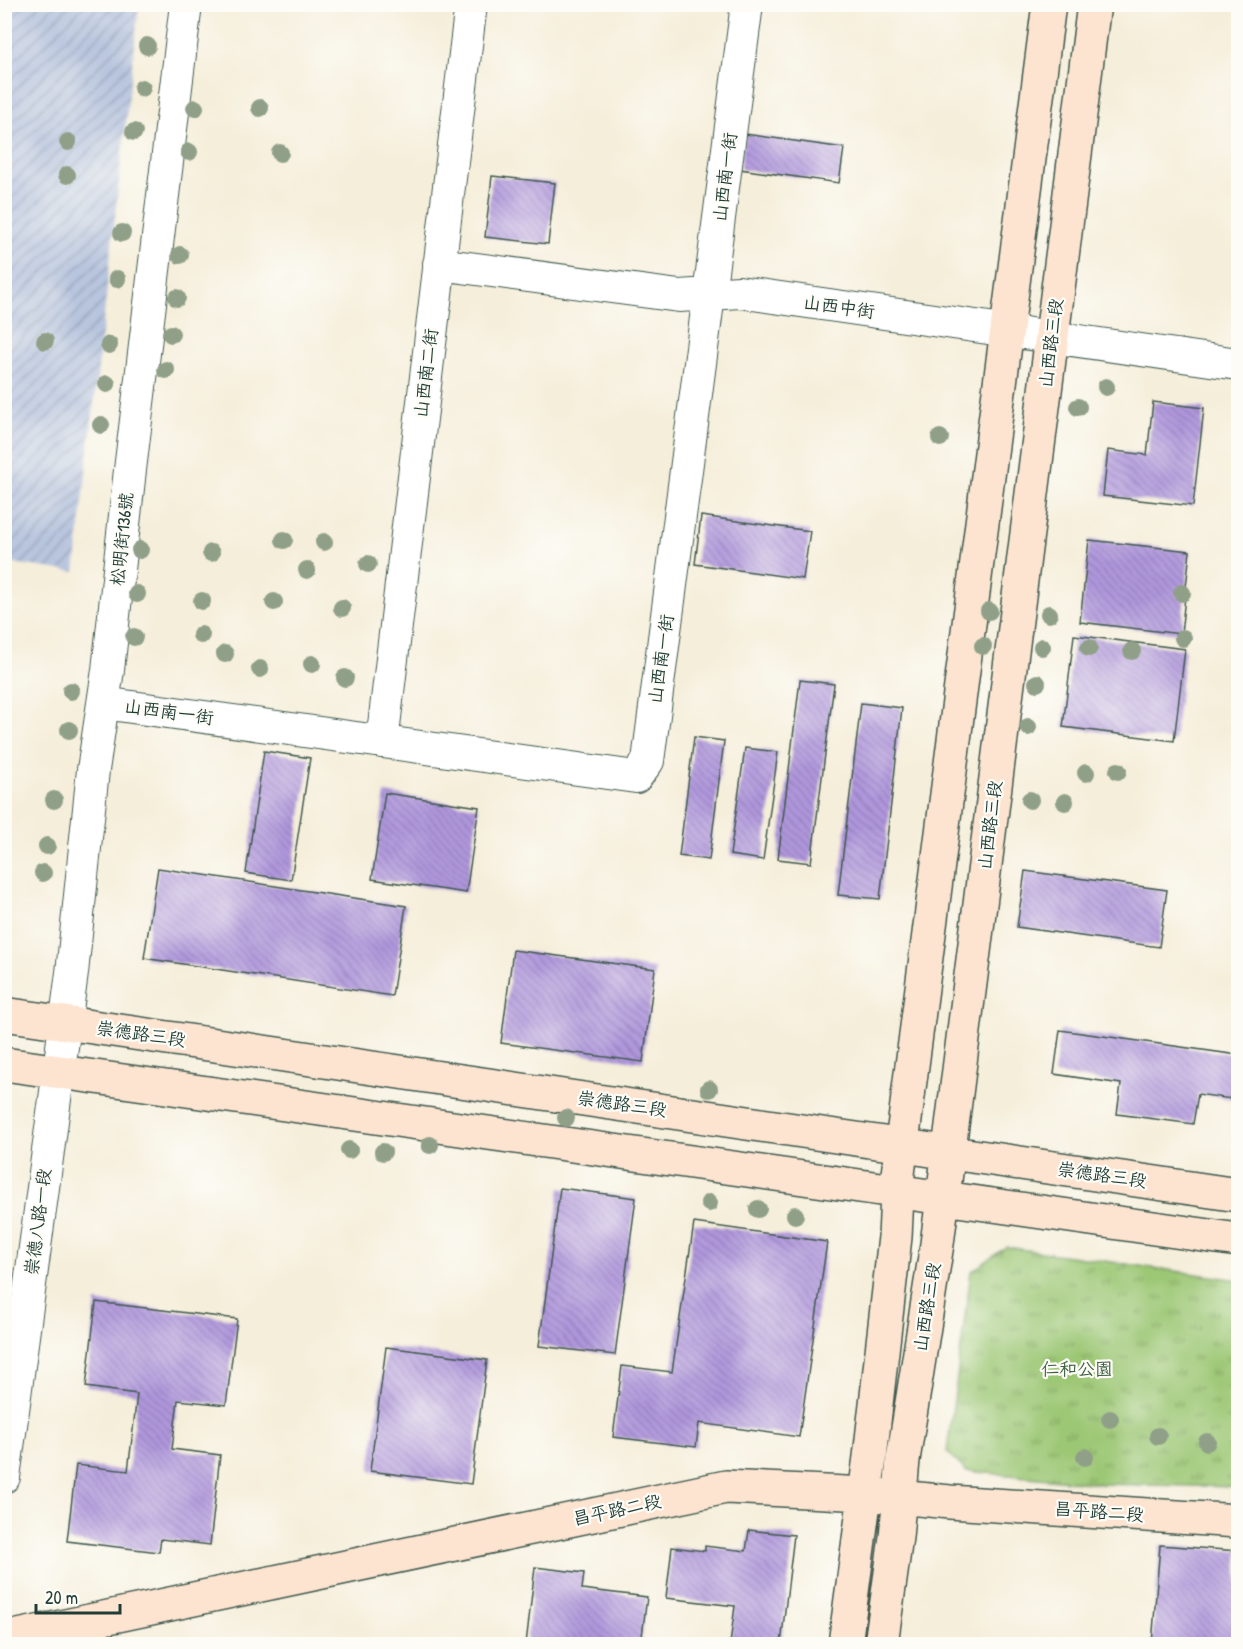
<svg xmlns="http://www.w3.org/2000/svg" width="1243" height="1649" font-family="'Patrick Hand','LXGW WenKai TC',sans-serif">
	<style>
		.industrial { fill: url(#industrial-furrows) }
		.park { fill: url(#park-tufts); stroke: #5e8254; stroke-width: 1.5 }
		.building { fill: url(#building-back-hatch) }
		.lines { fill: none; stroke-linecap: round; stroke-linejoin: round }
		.street-casing { stroke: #3f584d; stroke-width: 34 }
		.secondary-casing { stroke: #3f584d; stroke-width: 36 }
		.street { stroke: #fff; stroke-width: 32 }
		.secondary { stroke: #fde4d1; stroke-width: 33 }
		.tree { fill: #90a088 }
		.labels { text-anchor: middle; stroke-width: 4.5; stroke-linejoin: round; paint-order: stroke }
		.street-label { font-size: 18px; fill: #1f3d34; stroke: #fdfcf7 }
		.park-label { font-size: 18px; fill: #3e6044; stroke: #fdfcf7 }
	</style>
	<defs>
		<pattern id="industrial-furrows" width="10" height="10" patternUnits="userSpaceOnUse" patternTransform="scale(1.5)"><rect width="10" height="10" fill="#b8c5de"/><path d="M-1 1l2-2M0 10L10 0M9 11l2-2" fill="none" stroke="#95a1b5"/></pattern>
		<pattern id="park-tufts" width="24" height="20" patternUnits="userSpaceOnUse" patternTransform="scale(1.5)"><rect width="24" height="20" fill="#9cc774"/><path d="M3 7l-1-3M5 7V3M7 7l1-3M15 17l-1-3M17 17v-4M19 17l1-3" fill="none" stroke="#7fa360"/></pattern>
		<pattern id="building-back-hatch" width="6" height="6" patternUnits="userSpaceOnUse" patternTransform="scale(1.5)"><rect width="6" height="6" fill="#b097dd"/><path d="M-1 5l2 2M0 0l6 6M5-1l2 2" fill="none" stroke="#8f7cb4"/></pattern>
	</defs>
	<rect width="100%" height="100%" fill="#fdfcf7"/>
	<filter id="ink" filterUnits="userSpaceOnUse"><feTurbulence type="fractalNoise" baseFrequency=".0167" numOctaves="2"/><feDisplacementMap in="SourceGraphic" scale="12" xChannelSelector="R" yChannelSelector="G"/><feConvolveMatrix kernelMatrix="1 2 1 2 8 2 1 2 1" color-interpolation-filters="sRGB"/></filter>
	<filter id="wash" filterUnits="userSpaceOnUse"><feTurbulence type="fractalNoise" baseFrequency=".008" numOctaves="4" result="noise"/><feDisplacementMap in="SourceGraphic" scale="24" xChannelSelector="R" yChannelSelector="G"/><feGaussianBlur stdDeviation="1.35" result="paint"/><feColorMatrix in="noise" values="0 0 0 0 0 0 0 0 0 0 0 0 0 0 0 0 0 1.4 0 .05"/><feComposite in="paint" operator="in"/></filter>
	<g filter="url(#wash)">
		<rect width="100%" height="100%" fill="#f5eeda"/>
		<path class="industrial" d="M5,4L139,5L75,572L5,562Z"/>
		<path class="park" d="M1006,1247L1238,1280V1487L1102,1484L966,1471L947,1452L971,1272Z"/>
		<g id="blocks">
			<path class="building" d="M745,134L844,148L839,183L740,169Z
				M492,176L555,183L548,244L485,237Z
				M1153,402L1204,408L1193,506L1103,496L1108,450L1147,455Z
				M701,516L810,531L803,579L695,564Z
				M1089,540L1190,551L1181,634L1080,622Z
				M1074,635L1185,649L1174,741L1063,727Z
				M800,680L834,684L811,863L778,859Z
				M861,703L902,708L880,899L838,895Z
				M694,737L724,741L709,860L679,856Z
				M745,748L778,752L763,860L730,855Z
				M264,751L310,758L291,880L246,873Z
				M385,793L479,807L466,893L372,879Z
				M158,868L406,906L392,996L144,958Z
				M1025,871L1167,890L1159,947L1017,927Z
				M513,950L655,969L643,1062L501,1043Z
				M1060,1030L1238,1055V1100L1198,1094L1193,1124L1117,1114L1121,1084L1054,1074Z
				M560,1188L636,1198L615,1355L539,1346Z
				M694,1223L827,1242L799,1437L699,1423L696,1447L613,1437L622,1366L672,1372Z
				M96,1302L237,1319L226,1405L178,1400L172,1449L220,1455L210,1545L161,1539L159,1552L67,1541L76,1465L128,1471L133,1430L137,1394L86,1387Z
				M386,1347L487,1360L471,1484L370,1471Z
				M749,1530L794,1535L781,1644H730L735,1606L666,1598L672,1547L705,1551V1546L746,1551Z
				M1160,1545L1238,1551V1644H1152Z
				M535,1567L584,1573L582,1589L647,1597L641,1644H526Z"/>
		</g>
	</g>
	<g filter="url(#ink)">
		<use href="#blocks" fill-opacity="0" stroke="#3f584d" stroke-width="1.5"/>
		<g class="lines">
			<g class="street-casing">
				<path id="street" d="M439,264L679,296L739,292L1238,364
					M103,703L636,777L648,761L747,4
					M382,742L471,4
					M4,1477L72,973L93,770L108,670L130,470L186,4"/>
			</g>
			<g class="secondary-casing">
				<path id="secondary" d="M4,1014L1238,1195
					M4,1064L1238,1240
					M4,1639L726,1487L866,1494L950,1502L1238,1521
					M845,1644L870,1457L895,1237L898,1174L1049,4
					M881,1644L896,1537L903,1460L937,1244L1094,4"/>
			</g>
			<use href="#street" class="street"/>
			<use href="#secondary" class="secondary"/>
		</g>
		<g class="tree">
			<circle cx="147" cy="46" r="9"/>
			<circle cx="142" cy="88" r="9"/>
			<circle cx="195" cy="108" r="9"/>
			<circle cx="260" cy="108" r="9"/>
			<circle cx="134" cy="132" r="9"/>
			<circle cx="68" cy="142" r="9"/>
			<circle cx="189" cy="152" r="9"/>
			<circle cx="280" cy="153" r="9"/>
			<circle cx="67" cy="175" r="9"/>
			<circle cx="122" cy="233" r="9"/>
			<circle cx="180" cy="255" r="9"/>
			<circle cx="117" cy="279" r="9"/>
			<circle cx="177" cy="298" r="9"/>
			<circle cx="171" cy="334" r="9"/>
			<circle cx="45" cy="341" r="9"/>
			<circle cx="109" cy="345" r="9"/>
			<circle cx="166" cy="370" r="9"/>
			<circle cx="107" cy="384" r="9"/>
			<circle cx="1106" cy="387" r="9"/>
			<circle cx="1078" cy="407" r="9"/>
			<circle cx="101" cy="425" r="9"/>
			<circle cx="940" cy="438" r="9"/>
			<circle cx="284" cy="540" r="9"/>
			<circle cx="324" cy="542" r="9"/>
			<circle cx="140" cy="550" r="9"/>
			<circle cx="211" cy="553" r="9"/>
			<circle cx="368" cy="564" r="9"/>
			<circle cx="307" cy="570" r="9"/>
			<circle cx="1182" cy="593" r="9"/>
			<circle cx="137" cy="594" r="9"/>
			<circle cx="202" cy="601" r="9"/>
			<circle cx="274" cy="602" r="9"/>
			<circle cx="342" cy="608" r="9"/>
			<circle cx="989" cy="611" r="9"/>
			<circle cx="1049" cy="614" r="9"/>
			<circle cx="201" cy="635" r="9"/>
			<circle cx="134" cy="637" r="9"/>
			<circle cx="1183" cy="638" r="9"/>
			<circle cx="983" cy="646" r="9"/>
			<circle cx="1042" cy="647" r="9"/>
			<circle cx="1089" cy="648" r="9"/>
			<circle cx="1132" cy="651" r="9"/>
			<circle cx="225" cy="654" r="9"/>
			<circle cx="312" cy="664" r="9"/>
			<circle cx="260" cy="669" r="9"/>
			<circle cx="345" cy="678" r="9"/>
			<circle cx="1037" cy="683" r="9"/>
			<circle cx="71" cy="691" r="9"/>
			<circle cx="1028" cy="727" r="9"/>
			<circle cx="69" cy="730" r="9"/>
			<circle cx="1118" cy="771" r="9"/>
			<circle cx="1086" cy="773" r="9"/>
			<circle cx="54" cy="800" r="9"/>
			<circle cx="1030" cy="800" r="9"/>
			<circle cx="1065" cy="802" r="9"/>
			<circle cx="47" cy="846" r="9"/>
			<circle cx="43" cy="873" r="9"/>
			<circle cx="709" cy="1089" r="9"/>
			<circle cx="566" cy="1118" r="9"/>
			<circle cx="430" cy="1145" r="9"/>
			<circle cx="349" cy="1150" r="9"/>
			<circle cx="383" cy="1152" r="9"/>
			<circle cx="709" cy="1203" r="9"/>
			<circle cx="758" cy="1209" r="9"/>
			<circle cx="795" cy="1215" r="9"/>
			<circle cx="1110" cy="1419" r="9"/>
			<circle cx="1158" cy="1436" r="9"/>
			<circle cx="1207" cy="1442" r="9"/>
			<circle cx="1085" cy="1457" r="9"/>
		</g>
	</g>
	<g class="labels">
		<g class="street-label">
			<text transform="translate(725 177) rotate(-83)" y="6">山西南一街</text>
			<text transform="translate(839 307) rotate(8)" y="6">山西中街</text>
			<text transform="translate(1051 343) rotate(-83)" y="6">山西路三段</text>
			<text transform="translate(426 373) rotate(-83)" y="6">山西南二街</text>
			<text transform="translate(122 539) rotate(-84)" y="6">松明街136號</text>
			<text transform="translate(661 659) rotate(-82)" y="6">山西南一街</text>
			<text transform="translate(169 712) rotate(8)" y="6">山西南一街</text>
			<text transform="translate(990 825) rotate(-83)" y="6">山西路三段</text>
			<text transform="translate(141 1034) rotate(8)" y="6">崇德路三段</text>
			<text transform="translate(622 1104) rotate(8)" y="6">崇德路三段</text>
			<text transform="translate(1102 1175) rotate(8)" y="6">崇德路三段</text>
			<text transform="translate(38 1222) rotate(-83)" y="6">崇德八路一段</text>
			<text transform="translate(927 1307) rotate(-81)" y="6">山西路三段</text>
			<text transform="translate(617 1510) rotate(-12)" y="6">昌平路二段</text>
			<text transform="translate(1099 1512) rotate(4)" y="6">昌平路二段</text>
		</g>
		<g class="park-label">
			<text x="1077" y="1375">仁和公園</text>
		</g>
	</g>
	<rect width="1243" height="1649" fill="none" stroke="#fdfcf7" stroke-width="24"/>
	<path d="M36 1604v9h84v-9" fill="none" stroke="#1f3d34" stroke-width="3"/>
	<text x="45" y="1604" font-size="18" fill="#1f3d34" stroke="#fdfcf7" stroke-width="4.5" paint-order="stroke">20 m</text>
</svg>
